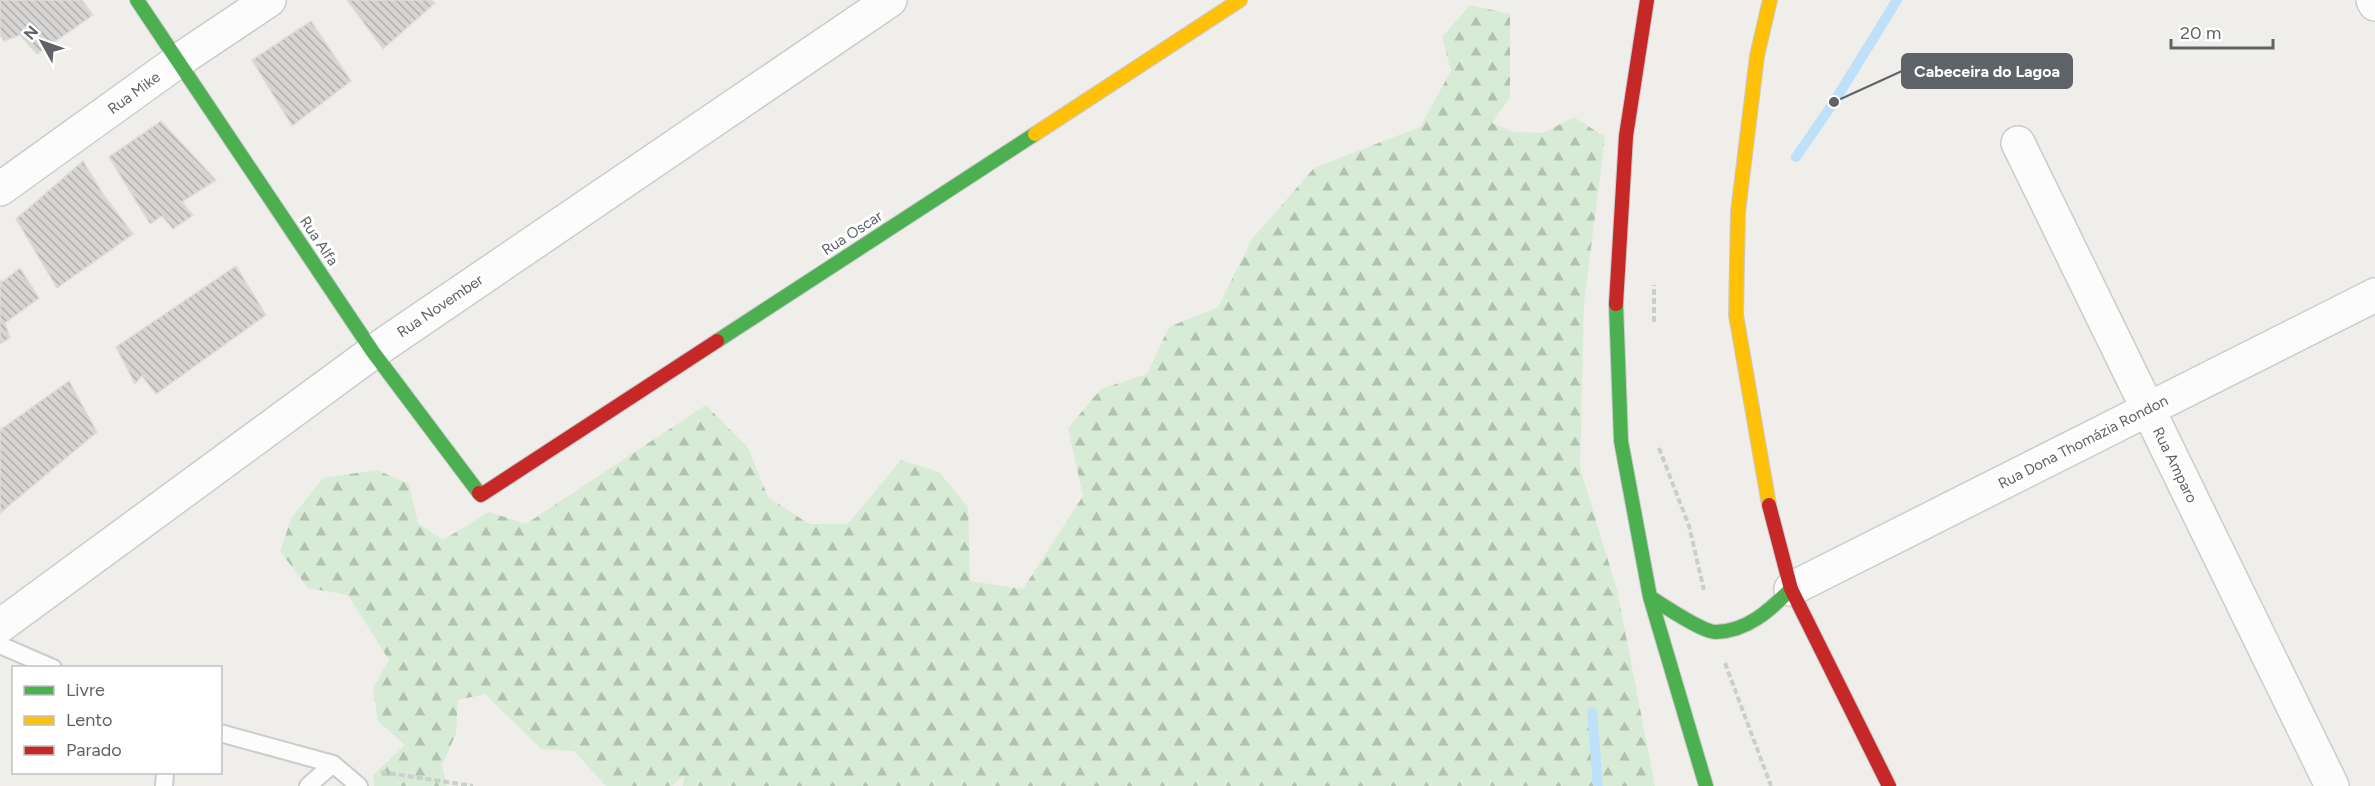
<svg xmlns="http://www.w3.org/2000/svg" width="2375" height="786" font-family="Figtree,sans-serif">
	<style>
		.forest { fill: url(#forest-firs) }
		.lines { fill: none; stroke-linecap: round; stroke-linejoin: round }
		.stream { stroke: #bfe0f9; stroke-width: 10 }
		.building { fill: url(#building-back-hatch); stroke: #deddd9; stroke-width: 1.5 }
		.lane-casing { stroke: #cbcccc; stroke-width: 20 }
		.street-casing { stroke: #cbcccc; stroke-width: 36 }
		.fast-casing { stroke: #cacacb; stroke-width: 16 }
		.slow-casing { stroke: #cacacb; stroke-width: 16 }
		.jam-casing { stroke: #cacacb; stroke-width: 16 }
		.path { stroke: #cacfcc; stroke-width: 4; stroke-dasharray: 6 3; stroke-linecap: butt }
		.lane { stroke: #fdfcfc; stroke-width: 16 }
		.street { stroke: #fdfcfc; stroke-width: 33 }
		.fast { stroke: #4caf50; stroke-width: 14 }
		.slow { stroke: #ffc107; stroke-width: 14 }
		.jam { stroke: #c62828; stroke-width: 14 }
		.labels { text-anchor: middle; stroke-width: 6; stroke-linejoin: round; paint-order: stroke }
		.street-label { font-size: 15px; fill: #5f6368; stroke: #fff }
		.leader { fill: none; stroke: #5f6368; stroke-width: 2 }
		.callout-dot { fill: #5f6368; stroke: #fff; stroke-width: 2 }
		.callout { fill: #5f6368; stroke: #5f6368; stroke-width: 2 }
		.callout-label { font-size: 16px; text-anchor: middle; font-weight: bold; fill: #fff }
	</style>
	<defs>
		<pattern id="forest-firs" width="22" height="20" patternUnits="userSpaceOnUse" patternTransform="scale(1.5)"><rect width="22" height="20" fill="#d8ebd6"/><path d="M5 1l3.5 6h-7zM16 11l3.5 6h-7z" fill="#b2c2b1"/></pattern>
		<pattern id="building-back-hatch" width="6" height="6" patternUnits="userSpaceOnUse" patternTransform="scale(1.5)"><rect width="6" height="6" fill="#d6d5d3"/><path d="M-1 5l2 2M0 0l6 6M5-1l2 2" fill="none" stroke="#b1b0af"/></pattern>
	</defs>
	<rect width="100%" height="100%" fill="#efeeea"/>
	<path class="forest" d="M1470,5L1510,14V97L1492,123L1513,132L1543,133L1574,117L1605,137L1584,303L1580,468L1617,590L1655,786H683L684,775L672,786H606L574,751L541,749L485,694L458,700L456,733L442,766L447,786H374L373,775L405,745L378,721L373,688L389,660L348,595L308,588L280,551L292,517L323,478L377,470L409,484L418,523L443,540L489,512L526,524L706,405L748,448L768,497L809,524H848L901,460L939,472L968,507L970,581L1023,589L1083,496L1068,428L1101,389L1147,374L1169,327L1218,307L1252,239L1314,168L1420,127L1451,71L1442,37Z"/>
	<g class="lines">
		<path class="stream" d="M1796,157L1834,102L1897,0
			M1592,712L1598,786"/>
	</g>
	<path class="building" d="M0,0H82L93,15L37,54L20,35L4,41L0,35Z
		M347,0H431L435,3L383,49Z
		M311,21L351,81L292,126L252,60Z
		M161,121L216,180L182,202L193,215L173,229L162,216L150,224L109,157Z
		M83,161L103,194L133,234L57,288L16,219Z
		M236,266L266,315L156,394L142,376L135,384L116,347Z
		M20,268L39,298L5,323L10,338L0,344V280L2,282Z
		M69,381L97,432L0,513V430Z"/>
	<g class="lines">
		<g class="lane-casing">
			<path id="lane" d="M0,645L53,668
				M220,733L333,764L359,786
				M164,786L165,772
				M308,786L333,764"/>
		</g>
		<g class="street-casing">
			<path id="street" d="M2373,0L2375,4
				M2018,143L2332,786
				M0,189L178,61L269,0
				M1791,589L2375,295
				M0,626L373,352L890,0"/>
		</g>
		<g class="fast-casing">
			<path id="fast" d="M137,0L373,352L479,493
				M1616,304L1621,441L1650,597L1706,786
				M717,341L1035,134
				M1650,597C1663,605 1702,632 1716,632C1748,631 1770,610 1791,589"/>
		</g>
		<g class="slow-casing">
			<path id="slow" d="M1035,134L1240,0
				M1769,505L1736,315L1738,212L1757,56L1770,0"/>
		</g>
		<g class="jam-casing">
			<path id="jam" d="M1616,304L1626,136L1647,0
				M479,493L481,495L717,341
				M1769,505L1791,589L1889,786"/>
		</g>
		<path class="path" d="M1654,322V285
			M1659,448L1689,526L1704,590
			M1725,663L1771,786
			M381,772L473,786"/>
		<use href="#lane" class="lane"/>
		<use href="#street" class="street"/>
		<use href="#fast" class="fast"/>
		<use href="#slow" class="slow"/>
		<use href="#jam" class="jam"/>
	</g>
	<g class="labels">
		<g class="street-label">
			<text transform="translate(134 93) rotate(-36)" y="5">Rua Mike</text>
			<text transform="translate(852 233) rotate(-33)" y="5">Rua Oscar</text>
			<text transform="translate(319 241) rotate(56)" y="5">Rua Alfa</text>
			<text transform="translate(440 306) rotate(-34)" y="5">Rua November</text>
			<text transform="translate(2083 442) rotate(-27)" y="5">Rua Dona Thomázia Rondon</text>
			<text transform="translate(2175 465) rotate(64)" y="5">Rua Amparo</text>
		</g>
	</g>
	<path class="leader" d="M1834 102L1902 71"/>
	<circle class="callout-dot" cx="1834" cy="102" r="6"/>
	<rect class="callout" x="1902" y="54" width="170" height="34" rx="6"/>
	<g class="callout-label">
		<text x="1987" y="77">Cabeceira do Lagoa</text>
	</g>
	<rect x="12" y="666" width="210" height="108" fill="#ffffff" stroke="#bfc1c3" stroke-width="1.5"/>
	<rect x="24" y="686" width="30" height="9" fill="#4caf50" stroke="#bfc1c3" stroke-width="1.5"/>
	<text x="66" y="696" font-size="18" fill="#5f6368">Livre</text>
	<rect x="24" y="716" width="30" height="9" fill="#ffc107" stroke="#bfc1c3" stroke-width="1.5"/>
	<text x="66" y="726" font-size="18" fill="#5f6368">Lento</text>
	<rect x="24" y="746" width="30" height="9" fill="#c62828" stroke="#bfc1c3" stroke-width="1.5"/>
	<text x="66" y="756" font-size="18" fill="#5f6368">Parado</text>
	<g transform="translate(42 42) rotate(310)" stroke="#ffffff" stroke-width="4.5" paint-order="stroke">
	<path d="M0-4.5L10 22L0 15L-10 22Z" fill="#5f6368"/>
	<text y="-9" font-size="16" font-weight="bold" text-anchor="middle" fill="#5f6368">N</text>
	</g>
	<path d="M2171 39v9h102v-9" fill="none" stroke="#5f6368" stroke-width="3"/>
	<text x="2180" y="39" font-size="18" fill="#5f6368" stroke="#ffffff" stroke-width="4.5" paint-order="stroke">20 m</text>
</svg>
